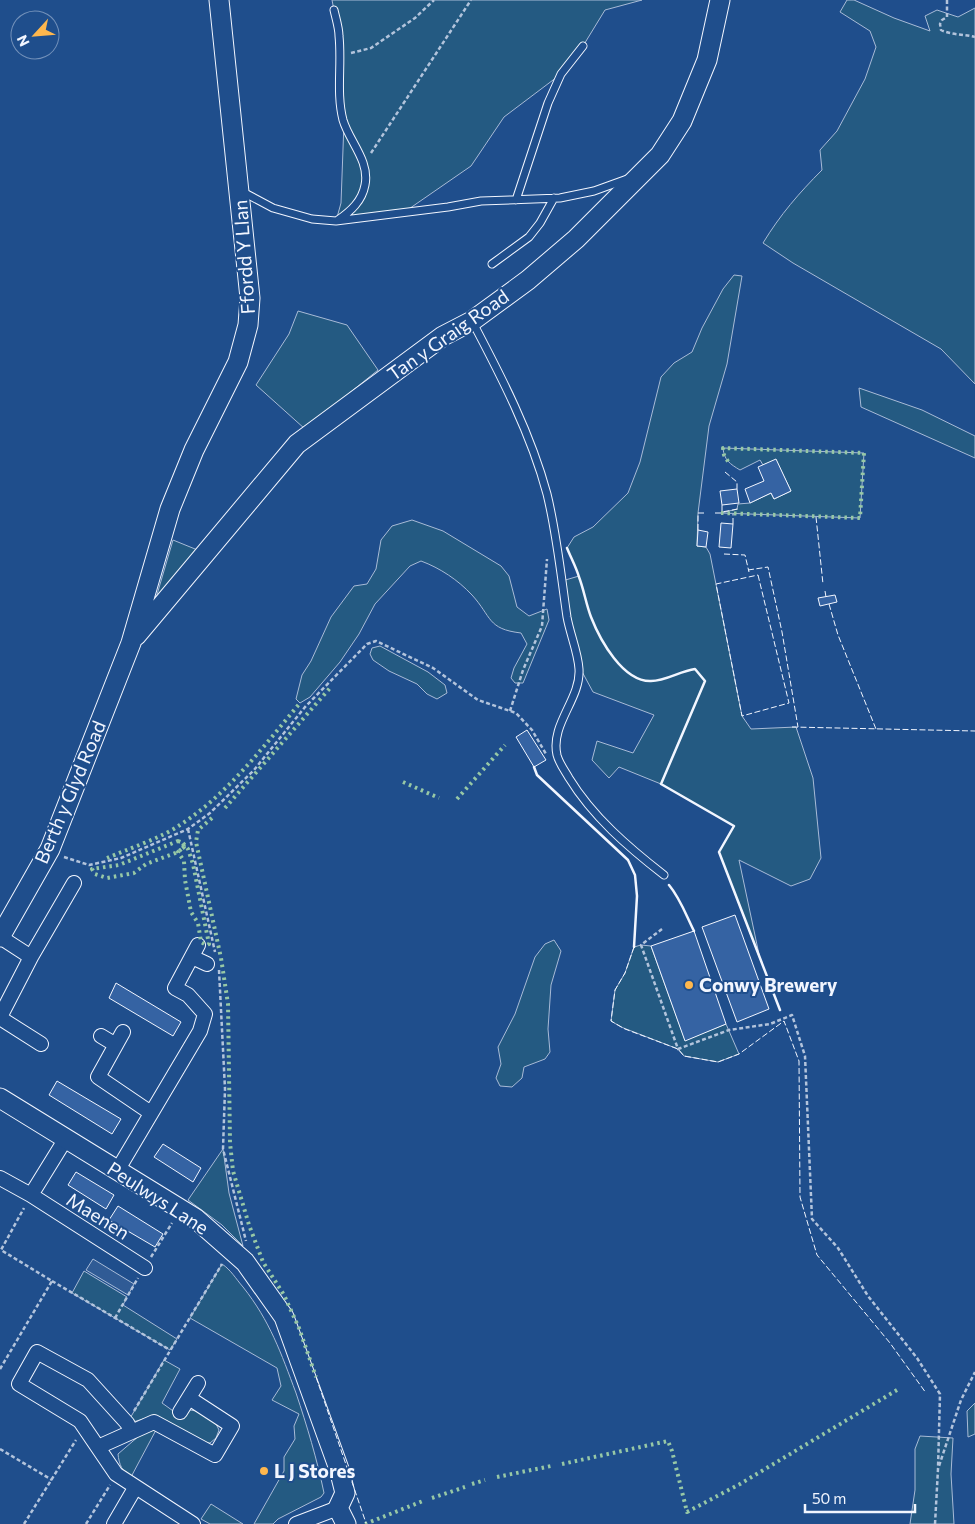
<svg xmlns="http://www.w3.org/2000/svg" width="975" height="1524" font-family="Commissioner,sans-serif">
	<style>
		.green { fill: #245a82; stroke: #a8bbd7 }
		.parking { fill: #305b95; stroke: #a8bbd7 }
		.building { fill: #3563a3; stroke: #f2f6ff }
		.lines { fill: none; stroke-linecap: round; stroke-linejoin: round }
		.lane-casing { stroke: #f2f6ff; stroke-width: 9 }
		.street-casing { stroke: #f2f6ff; stroke-width: 16 }
		.secondary-casing { stroke: #f2f6ff; stroke-width: 21 }
		.path { stroke: #b3c4dc; stroke-width: 2.5; stroke-dasharray: 4 2.5; stroke-linecap: butt }
		.lane { stroke: #1f4e8c; stroke-width: 7 }
		.street { stroke: #1f4e8c; stroke-width: 14 }
		.secondary { stroke: #1f4e8c; stroke-width: 19 }
		.hedge { stroke: #97c8a6; stroke-width: 4; stroke-dasharray: 2.5 4; stroke-linecap: butt }
		.fence { stroke: #f2f6ff; stroke-width: 1; stroke-dasharray: 6 2.5; stroke-linecap: butt }
		.wall { stroke: #f2f6ff; stroke-width: 2.5 }
		.poi-dot { fill: #ffb74d; stroke: #1f4e8c; stroke-width: 2 }
		.labels { text-anchor: middle; stroke-width: 4; stroke-linejoin: round; paint-order: stroke }
		.street-label { font-size: 19px; fill: #f2f6ff; stroke: #1f4e8c }
		.poi-label { font-size: 19px; font-weight: bold; fill: #f2f6ff; stroke: #1f4e8c; text-anchor: start }
	</style>
	<rect width="100%" height="100%" fill="#1f4e8c"/>
	<path class="green" d="M332,0H642L605,10L583,46L561,74L504,117L471,166L403,213L336,221L341,203L344,122L339,36Z
		M847,0H854L894,18L930,31L925,16L937,10L958,17L975,8V384L941,349L793,263L763,243C780,215 799,193 822,170L820,150L837,131L865,79L876,47L870,31L840,12Z
		M734,275L742,276L727,364L709,426L698,513L697,546L706,547L710,554L742,716L751,729L796,727L813,778L821,858L810,879L791,886L739,860L760,959L719,852L734,826L661,784L619,767L609,778L592,760L597,741L633,753L654,715L593,692L579,666L562,581L579,576L567,548L574,537L593,527L628,493L640,462L661,377L674,363L692,352L702,328L723,289Z
		M298,311L347,325L378,370L305,429L256,385L289,334Z
		M859,388L922,410L975,436V458L861,407Z
		M723,448L864,453L860,518L721,513L737,509L738,504L750,503L771,493L774,499L791,491L776,460L763,465L760,460L740,470C730,464 724,460 723,448Z
		M412,520L443,531L501,566L509,576L517,607L529,616L547,609L549,620L523,683H515L511,678L514,668L527,644L521,633C487,629 492,617 472,595C458,580 440,568 421,561L410,566L375,604L359,634L340,662L310,697L300,703L296,699L302,675L311,661L331,617L354,586L367,584L376,569L381,540L392,526Z
		M173,540L200,551L156,598Z
		M380,646L428,672L445,685L447,693L437,699L427,694L417,684L389,671L373,660L370,654L372,648Z
		M554,940L561,951L551,985L548,1029L550,1052L545,1059L524,1067L522,1078L512,1087L500,1086L496,1078L501,1064L498,1047L515,1014L535,957L545,944Z
		M641,945L651,946L685,1040L726,1024L739,1054L718,1062L684,1056L678,1049L621,1027L611,1021L615,990L625,973L634,947Z
		M223,1149L229,1193L243,1246L222,1225L188,1200Z
		M222,1264C231,1270 236,1279 243,1287C270,1321 281,1353 296,1393C307,1426 317,1459 324,1493L321,1497L278,1519L273,1524H254L284,1471V1457L295,1439L294,1426L299,1414L272,1400L281,1386L277,1368L190,1318Z
		M84,1271L127,1297L123,1305L177,1339L170,1350L72,1293Z
		M164,1360L180,1369L162,1403L183,1418L190,1410C202,1411 215,1419 219,1430L216,1438L210,1443H201L153,1416L133,1422L129,1420Z
		M975,1403V1434L968,1437L967,1411Z
		M147,1429L156,1430L131,1477C122,1472 119,1464 118,1454Z
		M920,1436L953,1438L951,1474L954,1524H910L915,1490V1449Z
		M211,1504L243,1524H210L201,1519Z"/>
	<path class="parking" d="M93,1259L134,1284L128,1295L86,1270Z"/>
	<path class="building" d="M776,459L791,491L774,499L771,493L750,503L745,489L764,481L758,467Z
		M737,489L739,503L722,505L720,491Z
		M721,523L733,524L731,548L719,547Z
		M698,530L708,532L706,547L697,546Z
		M835,595L837,602L820,606L818,598Z
		M527,730L546,760L534,767L516,737Z
		M735,915L769,1009L737,1022L702,927Z
		M694,931L726,1024L685,1041L651,946Z
		M116,983L181,1022L173,1036L109,998Z
		M57,1081L121,1119L112,1134L49,1095Z
		M163,1144L201,1168L193,1182L154,1157Z
		M76,1172L114,1195L106,1209L68,1185Z
		M118,1206L163,1234L155,1247L109,1220Z"/>
	<g class="lines">
		<g class="lane-casing">
			<path id="lane" d="M334,10C336,19 339,28 339,36C342,64 336,93 343,120C349,141 370,161 365,185C362,201 351,211 338,220
				M241,191L273,208L312,219L336,221L448,207L481,201L560,198L594,191L630,178
				M516,200L548,103L561,74L583,46
				M492,264L529,237L540,223L554,198
				M472,321C501,376 531,434 547,494C557,535 561,576 567,617C570,634 578,652 579,669C581,699 550,724 557,755C559,763 565,771 569,778C593,817 628,847 664,875"/>
		</g>
		<g class="street-casing">
			<path id="street" d="M0,937L31,957
				M192,957L207,964
				M0,1017L31,957L74,883
				M0,1018L41,1044
				M123,1032L98,1077L151,1113
				M101,1036L116,1045
				M117,1171L200,1031L205,1014L188,995L175,988L198,945
				M0,1178L31,1195L145,1268
				M31,1195L65,1140
				M180,1412L198,1383
				M132,1432L127,1423L88,1380L37,1352L19,1384L80,1421L116,1474L193,1524
				M98,1447L154,1422L215,1455L232,1426L189,1398
				M114,1524L135,1488
				M296,1524L338,1508"/>
		</g>
		<g class="secondary-casing">
			<path id="secondary" d="M136,636L297,444L443,336L472,321L528,280L576,239L660,155L682,121L707,60L720,0
				M0,937L50,849L131,643L170,509L194,450L238,362L248,325L250,298L219,0
				M0,1098L195,1218L245,1262L284,1317L339,1469L345,1493L338,1508L346,1524"/>
		</g>
		<path class="path" d="M947,0V17L942,20L940,24L941,30C951,35 963,34 975,37
			M351,53L371,48L415,18L434,0
			M371,153L471,0
			M510,711L523,670L542,626L547,559
			M188,829L215,952
			M64,857L89,865L121,858L188,829L210,813L254,770L305,707L367,644L376,641L433,668L478,700L516,713L532,730L546,754
			M662,929L641,945L678,1049L729,1030L770,1024L792,1015L805,1056L812,1219L838,1248L868,1296L917,1358L940,1394L938,1469
			M219,970L225,1089L223,1149L246,1241
			M151,1257L172,1223
			M52,1281L170,1350
			M115,1318L138,1278
			M0,1369L52,1281L1,1250L24,1208
			M134,1411L222,1264
			M0,1449L52,1480
			M24,1524L76,1440
			M86,1524L110,1485
			M935,1524L938,1469L961,1400L975,1372"/>
		<use href="#lane" class="lane"/>
		<use href="#street" class="street"/>
		<use href="#secondary" class="secondary"/>
		<path class="hedge" d="M721,513L860,518L864,453L723,448L724,455L729,463
			M403,782L439,798
			M457,799L505,745
			M225,808L330,688
			M212,818L198,830L196,842L221,958L228,1004L230,1143L233,1171L249,1225L263,1262L284,1295L299,1328L316,1377
			M178,841L183,843L184,847L178,852L146,864L134,873L107,878L95,874L92,869L119,865Z
			M183,843L188,849L193,864L209,944L206,945L201,942L198,923L191,912L185,880L184,861L178,852L184,847Z
			M107,858C128,849 161,838 180,825C228,794 263,747 300,703
			M562,1464L668,1441L672,1451L687,1512L740,1484L897,1390
			M497,1477L551,1466
			M472,1484L485,1480
			M432,1498L465,1487
			M365,1524L423,1501"/>
		<path class="fence" d="M725,472L737,482V489
			M722,505V512L738,509
			M715,513H721
			M816,517L823,584
			M733,524V514
			M698,530V513H705
			M724,554L745,555L749,572
			M748,570L768,567L782,632L798,727
			M758,575L789,703L742,716L716,584Z
			M825,591L826,597
			M829,604L838,635L876,729
			M792,727L975,731
			M634,947L625,973L615,990L611,1021L625,1029L678,1049L684,1056L718,1062L739,1054L784,1021L799,1061L800,1197L817,1255L890,1343L926,1393
			M316,1377L366,1523"/>
		<path class="wall" d="M567,548C571,558 576,567 579,577C584,590 586,604 591,617C600,640 623,682 651,681C666,681 680,671 695,669L705,681L661,784L734,826L719,852L780,1010
			M534,767L537,775L628,860L635,875L637,896L634,947
			M669,885C680,898 686,915 694,931"/>
	</g>
	<g class="poi-dot">
		<circle cx="689" cy="985" r="5"/>
		<circle cx="264" cy="1471" r="5"/>
	</g>
	<g class="labels">
		<g class="street-label">
			<text transform="translate(244 257) rotate(-94)" y="7">Ffordd Y Llan</text>
			<text transform="translate(448 335) rotate(-35)" y="7">Tan y Graig Road</text>
			<text transform="translate(70 792) rotate(-67)" y="7">Berth y Glyd Road</text>
			<text transform="translate(158 1198) rotate(33)" y="7">Peulwys Lane</text>
			<text transform="translate(98 1216) rotate(32)" y="7">Maenen</text>
		</g>
		<g class="poi-label">
			<text x="699" y="992">Conwy Brewery</text>
			<text x="274" y="1478">L J Stores</text>
		</g>
	</g>
	<g transform="translate(35 35) rotate(244)"><circle r="24" fill="#1f4e8c" stroke="#7391ba"/>
	<path d="M0-4L9 19L0 12L-9 19Z" fill="#ffb74d"/>
	<text y="-8" font-size="14" font-weight="bold" text-anchor="middle" fill="#f2f6ff">N</text>
	</g>
	<path d="M805 1504v8h110v-8" fill="none" stroke="#f2f6ff" stroke-width="2.5"/>
	<text x="812" y="1504" font-size="15" fill="#f2f6ff" stroke="#1f4e8c" stroke-width="4" paint-order="stroke">50 m</text>
</svg>
